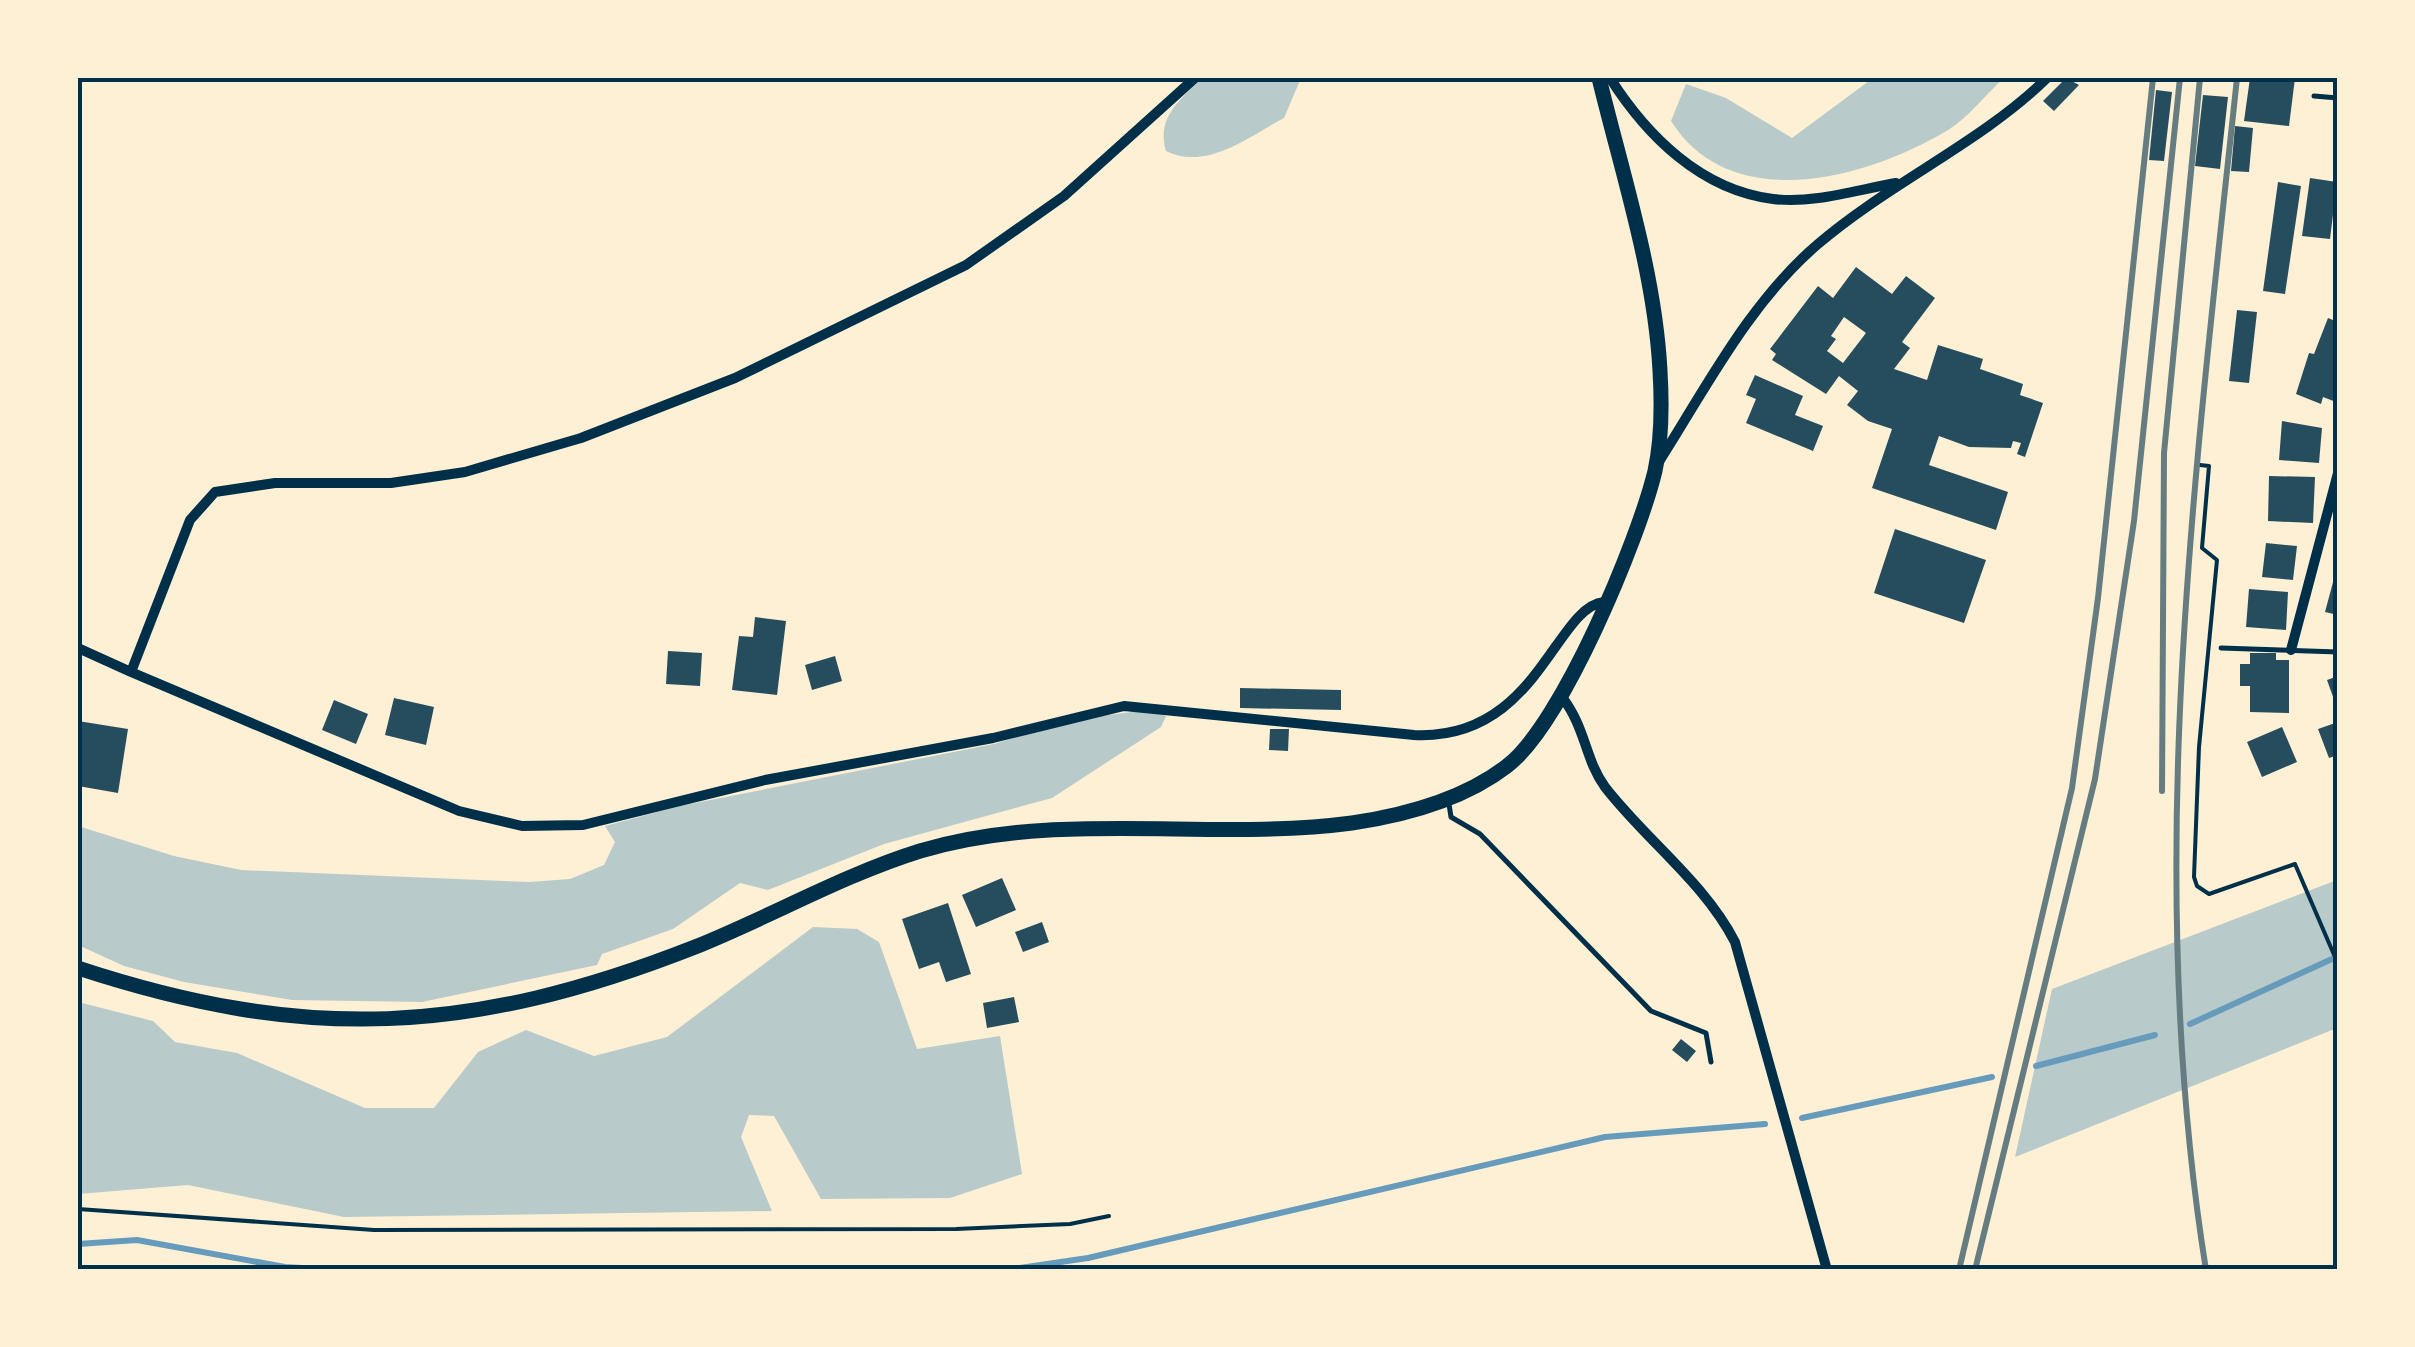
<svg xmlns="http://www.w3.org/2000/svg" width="2415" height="1347" font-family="'Noto Sans',sans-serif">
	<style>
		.green { fill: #b9caca }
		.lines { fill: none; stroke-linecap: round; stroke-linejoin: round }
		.stream { stroke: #669bbc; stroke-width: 6 }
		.building { fill: #264d5e; fill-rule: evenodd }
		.path { stroke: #003049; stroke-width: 4 }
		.service { stroke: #003049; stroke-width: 5 }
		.minor { stroke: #003049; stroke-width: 10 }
		.secondary { stroke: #003049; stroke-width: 15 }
		.rail { stroke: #657d81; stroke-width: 6 }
		.neatline { fill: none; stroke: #003049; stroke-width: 4 }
	</style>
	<rect width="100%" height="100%" fill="#fdf0d5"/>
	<path class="green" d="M1203,78H1301L1284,118C1248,137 1206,171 1166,151C1156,118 1180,99 1203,78Z
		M1873,78H2004C1986,94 1968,118 1948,130C1867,179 1731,216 1671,121L1686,84L1726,98L1792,138Z
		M1148,710L1166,716L1161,727L1052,798L884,844L768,890L740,883L673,929L602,954L597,965L422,1002L292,1000L184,982L124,966L78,945V826L174,856L241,870L529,882L570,879L604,865L615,842L605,826L680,806L994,744L1076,719Z
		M2337,880V1028L2015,1157L2052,989Z
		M813,927L857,929L879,942L917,1049L1000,1036L1022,1174L950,1198L821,1199L774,1116L749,1115L741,1137L772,1211L344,1217L188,1185L78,1194V1002L153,1021L175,1042L237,1053L365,1108H434L478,1052L526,1030L594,1056L667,1037Z"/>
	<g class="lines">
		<path class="stream" d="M2190,1024L2332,959
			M2036,1066L2155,1035
			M1802,1118L1992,1077
			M78,1244L137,1240L285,1267L335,1270
			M1006,1270L1088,1258L1605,1137L1765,1124"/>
	</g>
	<path class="building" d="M2066,78L2079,85L2054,111L2043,101Z
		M2250,78H2295L2289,126L2244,121Z
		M2156,90L2172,92L2164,161L2149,160Z
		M2203,95L2228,97L2220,169L2195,166Z
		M2235,126L2253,128L2249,172L2231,171Z
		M2310,178L2337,182L2330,239L2302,236Z
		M2278,182L2301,186L2285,294L2263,291Z
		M1856,267L1892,294L1906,276L1935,298L1902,342L1910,348L1894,369L1927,380L1938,345L1983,359L1980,369L2023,384L2020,395L2043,403L2025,457L2017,454L2021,443L2013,441L2011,448L1969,447L1939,436L1929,465L2008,492L1996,530L1872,488L1892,429L1868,421L1847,405L1858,391L1839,376L1826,394L1772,360L1776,354L1770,349L1818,286L1833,298ZM1844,317L1866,333L1843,363L1827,351L1836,339L1831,336Z
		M2237,310L2257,312L2249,383L2229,381Z
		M2328,318L2338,322V398L2336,402L2323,397L2321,404L2296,394L2309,353L2314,354Z
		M1755,375L1803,396L1795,415L1823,426L1813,451L1746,423L1756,399L1746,395Z
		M2282,421L2322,428L2319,463L2279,460Z
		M2269,476L2315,477L2313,523L2268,521Z
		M1895,529L1986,560L1964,623L1874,593Z
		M2266,543L2297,546L2293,580L2262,577Z
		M2336,571H2338V615L2325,612Z
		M2249,589L2288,592L2286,630L2246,627Z
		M755,617L786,621L777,695L732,690L739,636L753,637Z
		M668,651L702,653L700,686L666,684Z
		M2250,653H2276V660H2289V713L2250,712V686H2240V664H2250Z
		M835,656L842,681L812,690L805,665Z
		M2338,676V708H2337L2327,680Z
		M1240,688L1341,690V710L1240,708Z
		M394,698L434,707L426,745L385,735Z
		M334,700L368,714L356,744L322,730Z
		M78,721L128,729L118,793L78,786Z
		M2338,722V755L2329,758L2318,729Z
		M2282,727L2297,762L2262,777L2247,742Z
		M1270,729H1289L1288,751L1269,750Z
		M1002,878L1016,910L976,927L962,895Z
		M948,903L971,974L946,982L939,962L919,969L902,919Z
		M1042,922L1049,942L1023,952L1015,932Z
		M1014,997L1019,1022L987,1028L983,1003Z
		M1681,1039L1696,1051L1687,1062L1672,1050Z"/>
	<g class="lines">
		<path class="path" d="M2200,465L2209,466L2202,548L2217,560L2199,747L2194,877L2197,886L2209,894L2295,864L2338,964
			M78,1209L374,1230L956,1229L1070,1224L1109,1216"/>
		<path class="service" d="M2314,96L2338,98
			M2221,648L2338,652
			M1449,804L1451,817L1480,834L1651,1011L1706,1033L1711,1062"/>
		<path class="minor" d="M1610,78C1647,136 1701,190 1773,199C1813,204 1856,190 1896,183
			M1660,460C1707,386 1750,302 1818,244C1889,183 1982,142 2047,78
			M78,648L131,672L190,520L215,492L275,483H391L465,472L581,438L735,378L966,265L1064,196L1195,78
			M2291,650L2338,473
			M131,672L459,811L522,826L583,825L765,780L993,738L1124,706L1414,735C1537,741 1555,607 1604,602
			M1562,697C1586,728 1585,760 1605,787C1646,840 1704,882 1735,942L1827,1270"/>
		<path class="secondary" d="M78,968C306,1043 471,1035 695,947C770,917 843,875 920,851C1060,809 1209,842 1352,823C1406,815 1463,800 1507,766C1562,724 1638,541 1655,471C1662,439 1662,404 1660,371C1655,273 1622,173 1599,78"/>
		<path class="rail" d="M2162,791L2164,453L2200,78
			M1959,1270L2072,788L2098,598L2153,78
			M1975,1270L2095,779L2134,521L2180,78
			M2206,1270C2142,872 2195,474 2237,78"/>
	</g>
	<rect width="2415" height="1347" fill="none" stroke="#fdf0d5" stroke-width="160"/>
	<rect x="80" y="80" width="2255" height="1187" class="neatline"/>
</svg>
